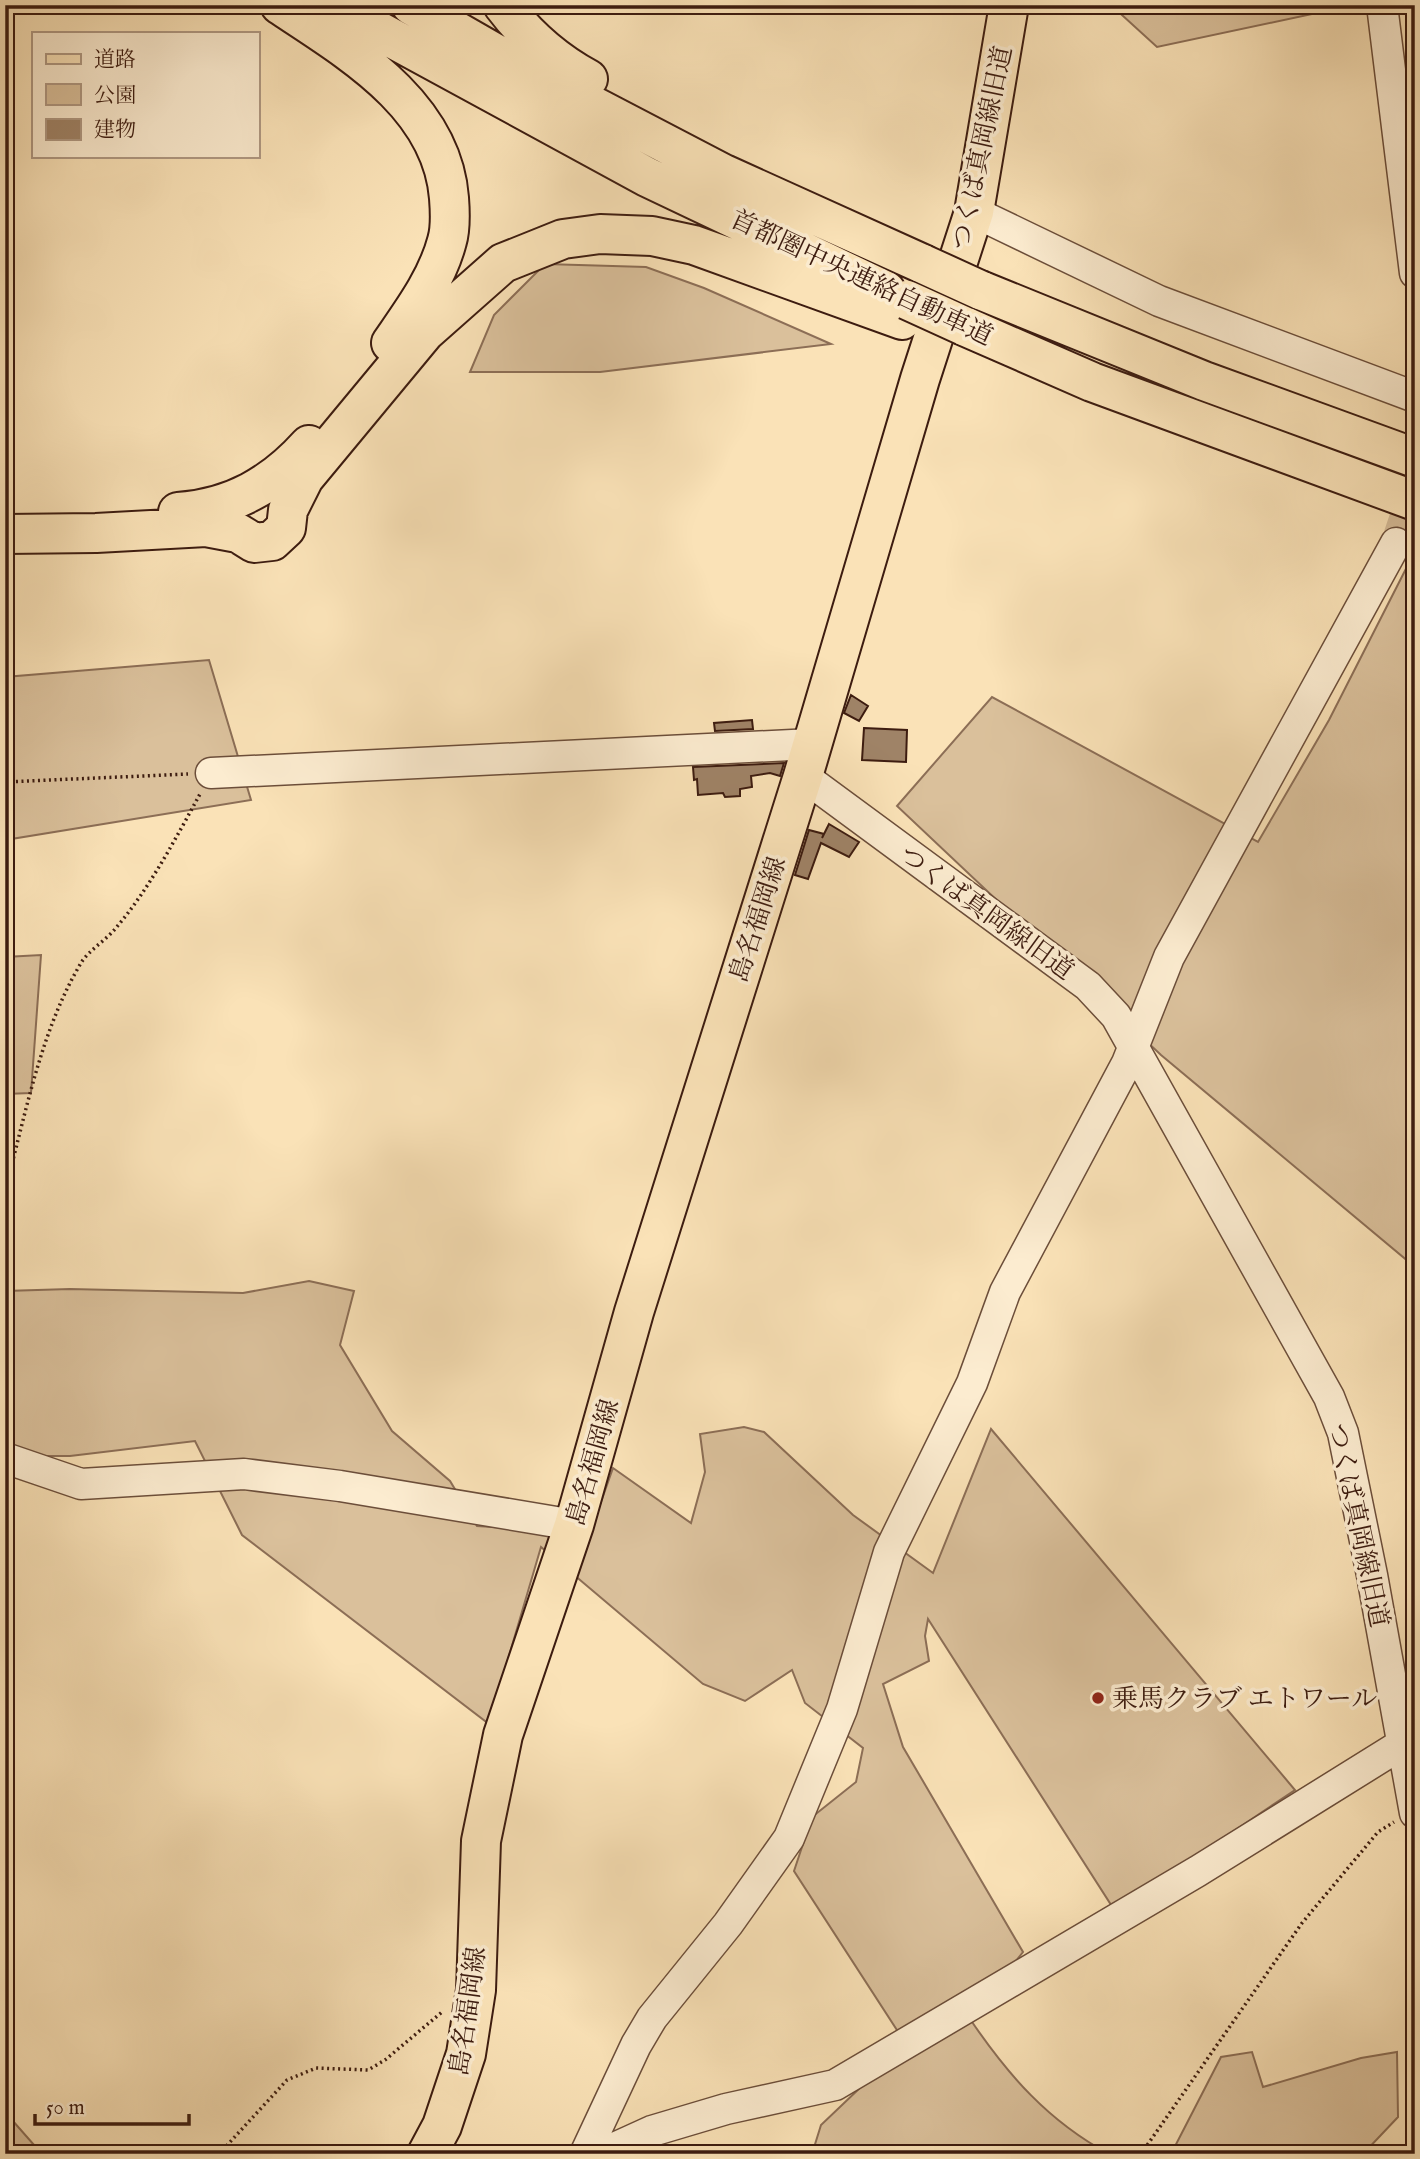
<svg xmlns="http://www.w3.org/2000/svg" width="1420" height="2159" font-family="'IM FELL English','Noto Serif JP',serif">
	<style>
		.green { fill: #dac09b; stroke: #8c6e56; stroke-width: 2 }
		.building { fill: #9f8367; stroke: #3d1c10; stroke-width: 2 }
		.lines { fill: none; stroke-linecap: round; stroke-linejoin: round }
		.minor-tunnel { stroke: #d4ba96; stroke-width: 30; stroke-dasharray: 30 15; stroke-linecap: butt }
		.minor-casing { stroke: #6c4e3a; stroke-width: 33 }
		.major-casing { stroke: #3d1c10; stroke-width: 42 }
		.highway-casing { stroke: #3d1c10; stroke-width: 42 }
		.path { stroke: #3d1c10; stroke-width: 3.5; stroke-dasharray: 2 3.5; stroke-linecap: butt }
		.minor { stroke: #fcecd0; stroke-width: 30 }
		.major { stroke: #fae2b7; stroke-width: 38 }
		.highway { stroke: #fae2b7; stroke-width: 38 }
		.highway-bridge-casing { stroke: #3d1c10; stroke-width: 42; stroke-linecap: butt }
		.highway-bridge { stroke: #fae2b7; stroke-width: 38 }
		.poi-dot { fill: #8f2418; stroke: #fcecd0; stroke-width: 2.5 }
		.labels { text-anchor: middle; stroke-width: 7; stroke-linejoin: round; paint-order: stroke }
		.street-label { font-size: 26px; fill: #3d1c10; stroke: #fcecd0 }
		.poi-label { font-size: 26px; fill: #3d1c10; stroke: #fcecd0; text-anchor: start }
	</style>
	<rect width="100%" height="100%" fill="#fae2b7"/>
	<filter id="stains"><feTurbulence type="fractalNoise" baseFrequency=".00286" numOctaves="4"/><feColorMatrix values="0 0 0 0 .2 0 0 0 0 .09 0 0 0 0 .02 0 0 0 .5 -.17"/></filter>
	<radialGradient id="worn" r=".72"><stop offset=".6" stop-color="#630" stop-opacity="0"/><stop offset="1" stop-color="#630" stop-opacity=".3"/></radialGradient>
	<path class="green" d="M1111,5H1339L1340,8L1157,47Z
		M545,264L646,267L704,288L831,344L600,372H470L494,315Z
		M1415,551V1267L1161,1055L897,806L992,697L1258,842L1329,720Z
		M209,660L251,800L5,840V677Z
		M41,955L31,1093L5,1094V957Z
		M309,1281L354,1291L340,1345L392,1431L450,1481L477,1526L590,1533L613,1468L691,1523L705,1472L700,1434L744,1427L764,1432L853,1515L933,1573L991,1429L1295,1790L1115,1911L928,1619L925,1636L929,1661L883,1684L903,1747L1023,1952L970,2019C1008,2075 1048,2121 1109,2154H812L821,2125L906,2044L794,1871L812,1817L856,1782L863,1748L805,1703L792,1670L745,1701L703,1684L541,1547L489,1724L242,1535L195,1441L70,1456H5V1291L70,1289L243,1293Z
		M1252,2052L1263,2087L1361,2058L1397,2052L1398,2117L1363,2154H1171L1221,2057Z
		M5,2112L42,2154H5Z"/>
	<path class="building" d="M851,695L868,706L859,721L844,713Z
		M752,720L753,729L715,731L714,723Z
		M864,728L907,730L906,762L862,760Z
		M784,763L780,776L770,773L751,776L752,787L740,789V796L725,797L723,793L698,795L697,779L694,780L693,767Z
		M829,824L859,842L849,857L821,843L808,879L795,875L809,830L824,834L822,838Z"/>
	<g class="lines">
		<path class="minor-tunnel" d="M1396,543L1415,486"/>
		<g class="minor-casing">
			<path id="minor" d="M1382,5L1415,273
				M974,212L1159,301L1415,397
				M211,773L812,744
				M803,776L1088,986L1116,1016L1329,1397L1343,1433L1372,1575L1415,1813
				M5,1458L81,1484L244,1474L340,1486L574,1525
				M585,2154L636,2045L652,2018L728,1924L789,1838L842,1709L889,1552L972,1383L1005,1292L1127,1063L1169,957L1396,543
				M585,2154L608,2151L652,2131L726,2109L835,2085L1198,1871L1415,1736"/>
		</g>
		<g class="major-casing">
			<path id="major" d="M427,2154L442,2126L466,2054L476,1990L481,1841L503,1735L574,1525L634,1312L803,776L920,379L974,212L1009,5"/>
		</g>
		<g class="highway-casing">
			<path id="highway" d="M280,5C351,52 442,105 449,198C450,211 451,228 447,241C437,279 413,311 391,343
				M331,5L647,177L886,291
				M411,5L519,67L724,174L923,264
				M503,5C527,37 553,60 588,79
				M980,290L1204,381L1415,458
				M964,326L1092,382L1415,501
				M178,512C232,508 273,485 309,445
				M5,534L96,533L206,527L238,533L254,543L272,541L286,528L288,510L304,478L425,332L503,263L563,239L600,234L652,236L694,245L902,320"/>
		</g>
		<path class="path" d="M5,782L188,774
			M5,1190C26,1114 40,1032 81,963C89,950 105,941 115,929C148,891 176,838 200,794
			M219,2154L287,2080L316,2068L368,2070L385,2060L442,2012
			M1141,2154L1302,1923L1378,1832L1394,1822"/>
		<use href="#minor" class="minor"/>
		<use href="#major" class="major"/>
		<use href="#highway" class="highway"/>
		<g class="highway-bridge-casing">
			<path id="highway-bridge" d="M923,264L980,290
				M907,300L964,326"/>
		</g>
		<use href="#highway-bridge" class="highway-bridge"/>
	</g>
	<circle class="poi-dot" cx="1098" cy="1698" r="7"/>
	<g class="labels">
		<g class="street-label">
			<text transform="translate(981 148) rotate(-78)" y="9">つくば真岡線旧道</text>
			<text transform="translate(862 277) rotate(25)" y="9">首都圏中央連絡自動車道</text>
			<text transform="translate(987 912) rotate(36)" y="9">つくば真岡線旧道</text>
			<text transform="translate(757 919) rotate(-72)" y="9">島名福岡線</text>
			<text transform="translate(592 1462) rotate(-74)" y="9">島名福岡線</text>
			<text transform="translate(1359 1525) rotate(78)" y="9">つくば真岡線旧道</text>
			<text transform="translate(467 2011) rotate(-82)" y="9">島名福岡線</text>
		</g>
		<g class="poi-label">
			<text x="1112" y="1707">乗馬クラブ エトワール</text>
		</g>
	</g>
	<rect width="1420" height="2159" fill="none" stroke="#fae2b7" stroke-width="28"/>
	<rect x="7" y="7" width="1406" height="2145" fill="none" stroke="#3d1c10" stroke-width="3.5"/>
	<rect x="14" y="14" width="1392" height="2131" fill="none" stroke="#3d1c10" stroke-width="2"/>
	<rect x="32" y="32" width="228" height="126" fill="#fcecd0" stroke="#b09983" stroke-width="2"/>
	<rect x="46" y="54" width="35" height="10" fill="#fae2b7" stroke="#b09983" stroke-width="2"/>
	<text x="94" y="66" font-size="21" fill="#3d1c10">道路</text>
	<rect x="46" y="84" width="35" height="21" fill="#dac09b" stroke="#b09983" stroke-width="2"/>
	<text x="94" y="102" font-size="21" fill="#3d1c10">公園</text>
	<rect x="46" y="119" width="35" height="21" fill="#9f8367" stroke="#b09983" stroke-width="2"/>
	<text x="94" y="136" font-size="21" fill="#3d1c10">建物</text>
	<path d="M35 2114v10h154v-10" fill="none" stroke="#3d1c10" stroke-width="3.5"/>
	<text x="46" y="2114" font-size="21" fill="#3d1c10" stroke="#fcecd0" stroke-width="5" paint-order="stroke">50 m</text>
	<rect width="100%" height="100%" filter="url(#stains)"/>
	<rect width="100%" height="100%" fill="url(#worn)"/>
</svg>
